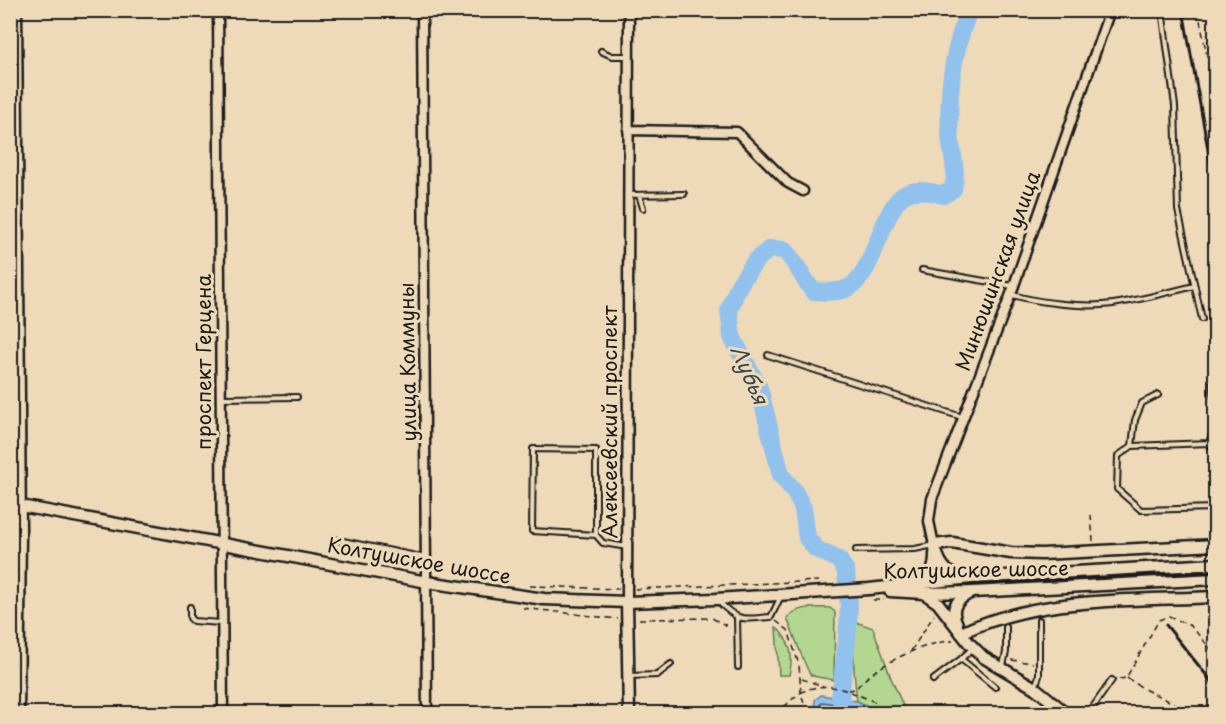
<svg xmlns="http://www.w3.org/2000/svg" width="1226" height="724" font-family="'Playpen Sans',sans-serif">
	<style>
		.green { fill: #b3d691; stroke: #687956; stroke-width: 1.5 }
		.water { fill: #91c2ed; stroke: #628099; stroke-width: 1.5 }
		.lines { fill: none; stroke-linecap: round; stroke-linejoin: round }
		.shore { stroke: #4b5e70; stroke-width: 1.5 }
		.river { stroke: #91c2ed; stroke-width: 18 }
		.service-casing { stroke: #1c1c1c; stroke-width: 8 }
		.minor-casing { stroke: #1c1c1c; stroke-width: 13 }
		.tertiary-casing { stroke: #1c1c1c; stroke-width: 15 }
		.secondary-casing { stroke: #1c1c1c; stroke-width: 15 }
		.path { stroke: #1c1c1c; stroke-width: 1.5; stroke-dasharray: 6 4.5; stroke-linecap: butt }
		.service { stroke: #eedab8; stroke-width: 4 }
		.minor { stroke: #eedab8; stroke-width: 8 }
		.tertiary { stroke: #eedab8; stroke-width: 10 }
		.secondary { stroke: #eedab8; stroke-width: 10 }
		.rail { stroke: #1c1c1c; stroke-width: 3 }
		.labels { text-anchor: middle; stroke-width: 6; stroke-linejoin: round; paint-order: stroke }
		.street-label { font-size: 20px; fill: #1c1c1c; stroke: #eedab8 }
		.water-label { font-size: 21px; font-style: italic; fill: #394650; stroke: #eedab8 }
	</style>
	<rect width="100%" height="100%" fill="#eedab8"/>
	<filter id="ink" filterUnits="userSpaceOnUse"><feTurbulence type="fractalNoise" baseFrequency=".0167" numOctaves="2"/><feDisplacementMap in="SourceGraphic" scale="12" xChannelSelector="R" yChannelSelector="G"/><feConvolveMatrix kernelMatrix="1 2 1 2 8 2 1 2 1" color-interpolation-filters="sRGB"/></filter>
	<g filter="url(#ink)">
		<path class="green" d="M830,608L835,612L834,680C827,678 817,678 811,675C807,673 791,626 787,618C797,605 816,608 830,608Z
			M853,621L873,628L891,678L904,708L882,713L857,701L854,672Z
			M776,627C790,640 794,657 789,675H779Z"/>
		<path class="water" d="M821,695L857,701L882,713H815V700Z"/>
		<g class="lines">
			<path class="shore" d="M821,714L820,704L823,702L855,707L868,714"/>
			<path class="river" d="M847,714L840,698L847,640L849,607L846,571L839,560L816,549L807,538L803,508L794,491L781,475L759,388L732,337L729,310L739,285L756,260L770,249L784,250C796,262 802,277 813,291C825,292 839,293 850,287C878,269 882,198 911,192C921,189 933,192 943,195L953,189C958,169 951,153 950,134C947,90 953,51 969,10"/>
			<g class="service-casing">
				<path id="service" d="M1162,10L1175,106L1178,210L1202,319
					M601,51L612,56H629
					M629,195L684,194
					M639,195L643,208
					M922,270L1013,286
					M1013,295C1040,303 1085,308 1113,304C1141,300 1168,292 1195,286
					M768,355L962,417
					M1212,383L1216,414
					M222,398L297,397
					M1209,443L1216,423
					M1132,446L1135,420L1142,403L1158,395
					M1216,454L1209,443L1132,446L1118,456L1117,489L1141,510L1216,508
					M596,535V450L533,449L532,531L596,535L603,543L627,547
					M333,539L426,558
					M856,550L915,549L934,545
					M719,602C740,623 743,619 771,617L780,598
					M190,607V618L193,621L221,623
					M737,617L738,667
					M961,659L973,648
					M1003,666L1006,652V627
					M629,676L657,675L671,664
					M933,680L961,659L995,687
					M1035,687L1039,676V620
					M1088,714L1112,680"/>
			</g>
			<g class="minor-casing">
				<path id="minor" d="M218,10L223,714
					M422,10L427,714
					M628,130L737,132L788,183L803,191
					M934,545L929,521L932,499L1011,294L1110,10
					M627,602L629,10"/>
			</g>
			<g class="tertiary-casing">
				<path id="tertiary" d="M16,10L20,534L18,714
					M934,545L952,543L1011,553L1042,554L1216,545
					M934,545C939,562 944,573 961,578
					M923,582C933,575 935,566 935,554
					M924,593L938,603L969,643L983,657L1035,688L1067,714
					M627,602L629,714
					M957,624C949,608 957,599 972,592
					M961,633C1039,596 1131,601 1216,597"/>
			</g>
			<g class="secondary-casing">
				<path id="secondary" d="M10,504L427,582L544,599L627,602L716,599L869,589L971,578L1216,564
					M890,591L924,593L972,592L1216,579"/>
			</g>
			<path class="path" d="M1198,10L1216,101
				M1091,515L1093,541
				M530,586L619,589
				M635,589L819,581
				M873,600H884
				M523,608L618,619
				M639,619L712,618L729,627
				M776,621L788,630L799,665L801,693L807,714
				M911,651L934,615
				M1011,660L1033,663
				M1127,678L1146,690L1196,714
				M802,679L820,685
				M1119,679L1126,678L1159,620L1169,616L1191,626L1216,655
				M848,690L856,689C871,667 926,641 953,641
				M780,712L791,714
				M776,714C785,707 793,697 802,692C827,679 851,692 875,702"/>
			<use href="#service" class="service"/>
			<use href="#minor" class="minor"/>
			<use href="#tertiary" class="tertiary"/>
			<use href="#secondary" class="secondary"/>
			<path class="rail" d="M1183,10L1216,194
				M1166,625L1216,687"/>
		</g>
	</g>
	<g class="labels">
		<g class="street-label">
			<text transform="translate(998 271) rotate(-70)" y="7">Минюшинская улица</text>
			<text transform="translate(204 362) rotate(-90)" y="7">проспект Герцена</text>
			<text transform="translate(408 362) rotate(-91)" y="7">улица Коммуны</text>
			<text transform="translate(610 422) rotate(-90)" y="7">Алексеевский проспект</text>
			<text transform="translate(419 561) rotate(10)" y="7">Колтушское шоссе</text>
			<text transform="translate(976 570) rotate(-1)" y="7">Колтушское шоссе</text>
		</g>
		<g class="water-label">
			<text transform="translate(749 375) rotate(66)" y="7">Лубья</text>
		</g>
	</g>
	<rect width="1226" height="724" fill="none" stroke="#eedab8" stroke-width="36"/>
	<rect x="18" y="18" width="1190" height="688" fill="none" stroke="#1c1c1c" stroke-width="2" filter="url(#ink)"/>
</svg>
